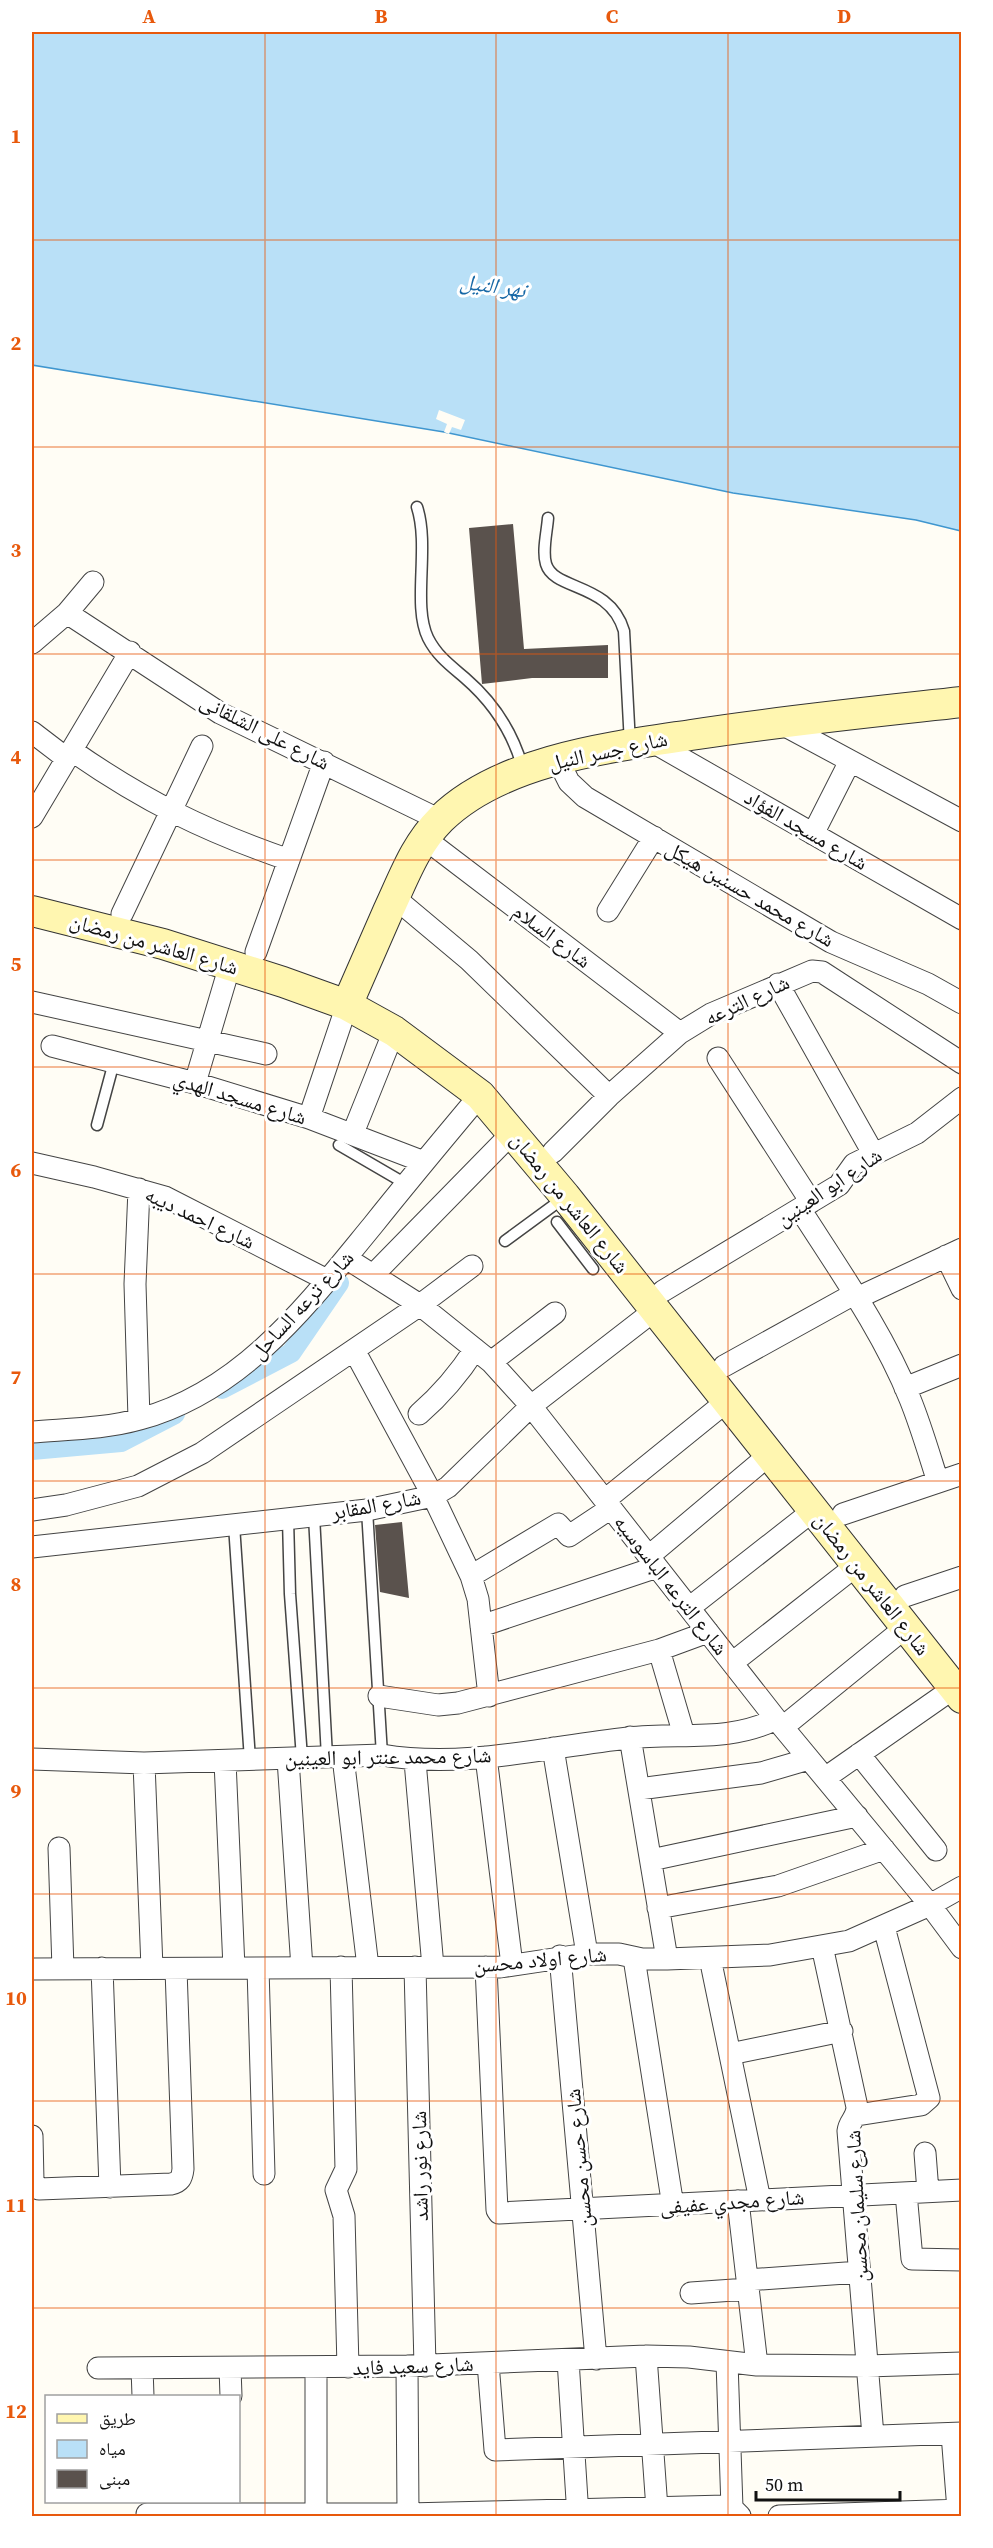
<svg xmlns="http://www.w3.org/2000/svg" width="993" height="2548" font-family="'Source Serif 4','Noto Naskh Arabic',serif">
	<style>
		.water { fill: #b9e0f7; stroke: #3f96cf; stroke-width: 1.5 }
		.pier { fill: #fffdf5 }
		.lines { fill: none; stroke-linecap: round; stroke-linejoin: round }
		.canal { stroke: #b9e0f7; stroke-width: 20 }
		.building { fill: #5a524d }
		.lane-casing { stroke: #444; stroke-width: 13 }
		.street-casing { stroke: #444; stroke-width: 23 }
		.secondary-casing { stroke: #333; stroke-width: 32 }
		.lane { stroke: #fff; stroke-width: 10 }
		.street { stroke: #fff; stroke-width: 21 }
		.secondary { stroke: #fff6b0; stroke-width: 30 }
		.grid { fill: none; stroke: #e8590c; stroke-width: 1.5; stroke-opacity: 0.55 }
		.labels { text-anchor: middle; stroke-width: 6; stroke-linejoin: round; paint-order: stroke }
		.street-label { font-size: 21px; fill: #111; stroke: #fff }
		.water-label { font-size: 22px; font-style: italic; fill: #1768a6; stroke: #fff }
		.neatline { fill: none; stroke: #e8590c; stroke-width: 2 }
		.grid-label { font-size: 20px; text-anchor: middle; font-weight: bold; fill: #e8590c }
	</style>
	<rect width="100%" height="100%" fill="#fffdf5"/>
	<path class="water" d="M32,32H961V531L916,520L733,493L444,432L32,365Z"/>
	<path class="pier" d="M439,410L465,420L461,430L452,427L449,434L444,432L447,424L436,419Z"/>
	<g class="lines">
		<path class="canal" d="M222,1389L291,1353L339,1283
			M32,1450L121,1442L175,1414"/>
	</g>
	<path class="building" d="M513,524L524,649L608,645V678H532L482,684L469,528Z
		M402,1522L409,1598L380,1592L375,1525Z"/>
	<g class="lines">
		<g class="lane-casing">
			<path id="lane" d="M417,507C430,547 412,605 428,638C437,656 451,666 465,678C494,703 513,732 523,769
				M548,518C547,532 542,551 546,564C554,591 610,582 624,631L630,744
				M97,1125L114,1062
				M339,1145L406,1184
				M557,1222L593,1269
				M505,1241L565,1197
				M367,1510L382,1755
				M314,1516L327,1757
				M288,1519L290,1594L302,1758
				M234,1525L250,1760"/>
		</g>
		<g class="street-casing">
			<path id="street" d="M67,613L220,713L440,820
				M32,643L67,613L93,582
				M780,723L962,821
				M32,732L66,758
				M651,741L962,919
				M71,750C144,801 205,831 289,860
				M558,760L569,782L585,797L831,942L928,984L962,1003
				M32,817L130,652
				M813,834L850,761
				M424,838L680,1033
				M395,898L469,960L609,1096
				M608,911L654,837
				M122,914L202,746
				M256,952L324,762
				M778,984L873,1153
				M32,1002L266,1054
				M52,1046L195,1083L309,1118L424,1162
				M718,1058L811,1202
				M195,1083L230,965
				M309,1118L347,1005
				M353,1133L394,1031
				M553,1152L609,1096L680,1033L711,1014L812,971L822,972L962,1063
				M32,1163L94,1177L165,1197L327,1280
				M800,1209C839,1270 883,1332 910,1399C921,1426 929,1454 938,1482
				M946,1256L962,1289
				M346,1258L420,1305L491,1362L531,1406L776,1719L930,1905L962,1948
				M373,1275L513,1132
				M663,1291L839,1185L854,1164L917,1133L962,1098
				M857,1298L962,1249
				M354,1350L433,1496L471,1576L478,1599L489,1696
				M491,1362L555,1313
				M724,1366L854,1294
				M905,1388L962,1365
				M419,1414C442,1394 459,1374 475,1349
				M139,1419L135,1284L139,1189
				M32,1432C67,1429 105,1429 140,1419C243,1391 308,1304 373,1225C408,1181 444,1138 480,1095
				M605,1500L726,1402
				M32,1510L66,1505L138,1486L202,1453L420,1305L472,1266
				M843,1514L962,1474
				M32,1547L367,1510L433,1496L448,1487L531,1406L655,1310
				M649,1556L769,1455
				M471,1576L558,1524L569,1536L611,1508
				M905,1596L962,1577
				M689,1608L814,1510
				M481,1626L657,1567
				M659,1650L684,1735
				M732,1663L857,1565
				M379,1696L438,1705L458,1703L659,1650L708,1632
				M783,1727L906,1627
				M630,1737L667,1959
				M553,1748L587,1954
				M859,1754L936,1850
				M343,1757L368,1967
				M486,1757L512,1965
				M32,1759L144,1763L382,1755C464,1769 546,1747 628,1738C680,1732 728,1743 776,1719
				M288,1759L302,1968
				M225,1761L234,1968
				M415,1761L433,1967
				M144,1763L152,1968
				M825,1778L954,1688
				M639,1789L761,1773L809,1759
				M59,1848L63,1969
				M651,1860L857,1816
				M658,1908L778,1886L884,1849
				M822,1946L857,2107C857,2118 849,2121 848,2131L873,2436
				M560,1956L596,2359
				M634,1958L673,2206
				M710,1958L760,2200
				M341,1967L346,2169L336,2190L344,2216L348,2367
				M415,1967L425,2366
				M486,1967L497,2210L499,2213L962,2190
				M102,1968L110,2187
				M258,1968L264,2174
				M32,1969L500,1967L587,1954H619L642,1959H667L770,1955L849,1941L930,1905L962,1887
				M730,2054L842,2031
				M857,2115L921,2105L929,2098L884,1927
				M32,2136L33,2181L39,2189L171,2184C180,2182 182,2178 183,2169L176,1969
				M925,2153L928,2192
				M906,2193L912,2259L962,2260
				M738,2201L757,2365
				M747,2280L860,2272
				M691,2293L748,2289
				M646,2356L657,2509
				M568,2360L578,2516
				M727,2362L732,2508
				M488,2363L495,2450L962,2433
				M407,2366L408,2514
				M98,2368L407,2366L646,2356L689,2357L757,2365L867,2366L962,2363
				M142,2368L143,2396
				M230,2368L231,2396
				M316,2368V2516
				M952,2434L958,2510
				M147,2514H408L725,2506L732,2508L740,2516
				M779,2516L962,2510"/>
		</g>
		<g class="secondary-casing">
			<path id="secondary" d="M32,911L163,944L283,982L347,1005L394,1031L480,1095L565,1196L962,1698
				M347,1005C361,973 375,941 389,909C404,877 415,845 441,819C501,760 611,747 691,735C781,721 871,712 962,702"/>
		</g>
		<use href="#lane" class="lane"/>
		<use href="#street" class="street"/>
		<use href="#secondary" class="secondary"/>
	</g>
	<path class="grid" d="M265,32V2516M496,32V2516M728,32V2516M32,240H962M32,447H962M32,654H962M32,860H962M32,1067H962M32,1274H962M32,1481H962M32,1688H962M32,1894H962M32,2101H962M32,2308H962"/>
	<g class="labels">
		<g class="street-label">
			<text transform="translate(265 732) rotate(27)" y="7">شارع على الشلقانى</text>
			<text transform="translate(608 751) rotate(-12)" y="7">شارع جسر النيل</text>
			<text transform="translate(806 830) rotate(30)" y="7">شارع مسجد الفؤاد</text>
			<text transform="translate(750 894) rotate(30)" y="7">شارع محمد حسنين هيكل</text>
			<text transform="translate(552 936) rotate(37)" y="7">شارع السلام</text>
			<text transform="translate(154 944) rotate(16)" y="7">شارع العاشر من رمضان</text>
			<text transform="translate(747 1000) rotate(-25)" y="7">شارع الترعه</text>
			<text transform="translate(240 1098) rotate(17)" y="7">شارع مسجد الهدي</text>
			<text transform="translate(829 1187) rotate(-34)" y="7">شارع ابو العينين</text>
			<text transform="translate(570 1203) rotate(51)" y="7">شارع العاشر من رمضان</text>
			<text transform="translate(200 1218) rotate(25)" y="7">شارع احمد ديبه</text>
			<text transform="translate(302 1305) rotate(-47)" y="7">شارع ترعه الساحل</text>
			<text transform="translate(376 1505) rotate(-10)" y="7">شارع المقابر</text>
			<text transform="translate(872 1584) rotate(52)" y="7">شارع العاشر من رمضان</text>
			<text transform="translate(671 1585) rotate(52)" y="7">شارع الترعه الباسوسيه</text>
			<text transform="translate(388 1757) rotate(-1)" y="7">شارع محمد عنتر ابو العينين</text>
			<text transform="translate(540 1960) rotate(-5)" y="7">شارع اولاد محسن</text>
			<text transform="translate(579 2158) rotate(-95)" y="7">شارع حسن محسن</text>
			<text transform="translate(420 2166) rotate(-91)" y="7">شارع نور راشد</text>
			<text transform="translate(732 2202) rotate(-4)" y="7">شارع مجدي عفيفى</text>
			<text transform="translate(857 2206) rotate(-93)" y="7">شارع سليمان محسن</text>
			<text transform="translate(413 2366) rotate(-2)" y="7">شارع سعيد فايد</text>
		</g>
		<g class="water-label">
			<text transform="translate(493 285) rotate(8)" y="8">نهر النيل</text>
		</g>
	</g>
	<rect width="993" height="2548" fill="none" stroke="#ffffff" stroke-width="66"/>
	<rect x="45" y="2395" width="195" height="108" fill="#ffffff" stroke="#a0a0a0" stroke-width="1.5"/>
	<rect x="57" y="2414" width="30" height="9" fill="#fff6b0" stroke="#a0a0a0" stroke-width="1.5"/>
	<text x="99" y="2425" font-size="18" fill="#111111">طريق</text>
	<rect x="57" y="2440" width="30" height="18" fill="#b9e0f7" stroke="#a0a0a0" stroke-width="1.5"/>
	<text x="99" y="2455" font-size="18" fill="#111111">مياه</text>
	<rect x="57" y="2470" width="30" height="18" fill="#5a524d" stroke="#a0a0a0" stroke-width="1.5"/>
	<text x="99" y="2485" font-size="18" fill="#111111">مبنى</text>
	<path d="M756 2491v9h144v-9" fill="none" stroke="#111111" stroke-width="3"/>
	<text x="765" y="2491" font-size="18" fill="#111111" stroke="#ffffff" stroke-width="4.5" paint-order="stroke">50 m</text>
	<rect x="33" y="33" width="927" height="2482" class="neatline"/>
	<g class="grid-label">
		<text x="149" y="23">A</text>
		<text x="381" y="23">B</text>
		<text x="612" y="23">C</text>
		<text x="844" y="23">D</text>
		<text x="16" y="143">1</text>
		<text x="16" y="350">2</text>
		<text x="16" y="557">3</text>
		<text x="16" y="764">4</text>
		<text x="16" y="971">5</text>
		<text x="16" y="1177">6</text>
		<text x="16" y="1384">7</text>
		<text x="16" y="1591">8</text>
		<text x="16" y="1798">9</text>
		<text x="16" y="2005">10</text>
		<text x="16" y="2212">11</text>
		<text x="16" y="2418">12</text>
	</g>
</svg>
